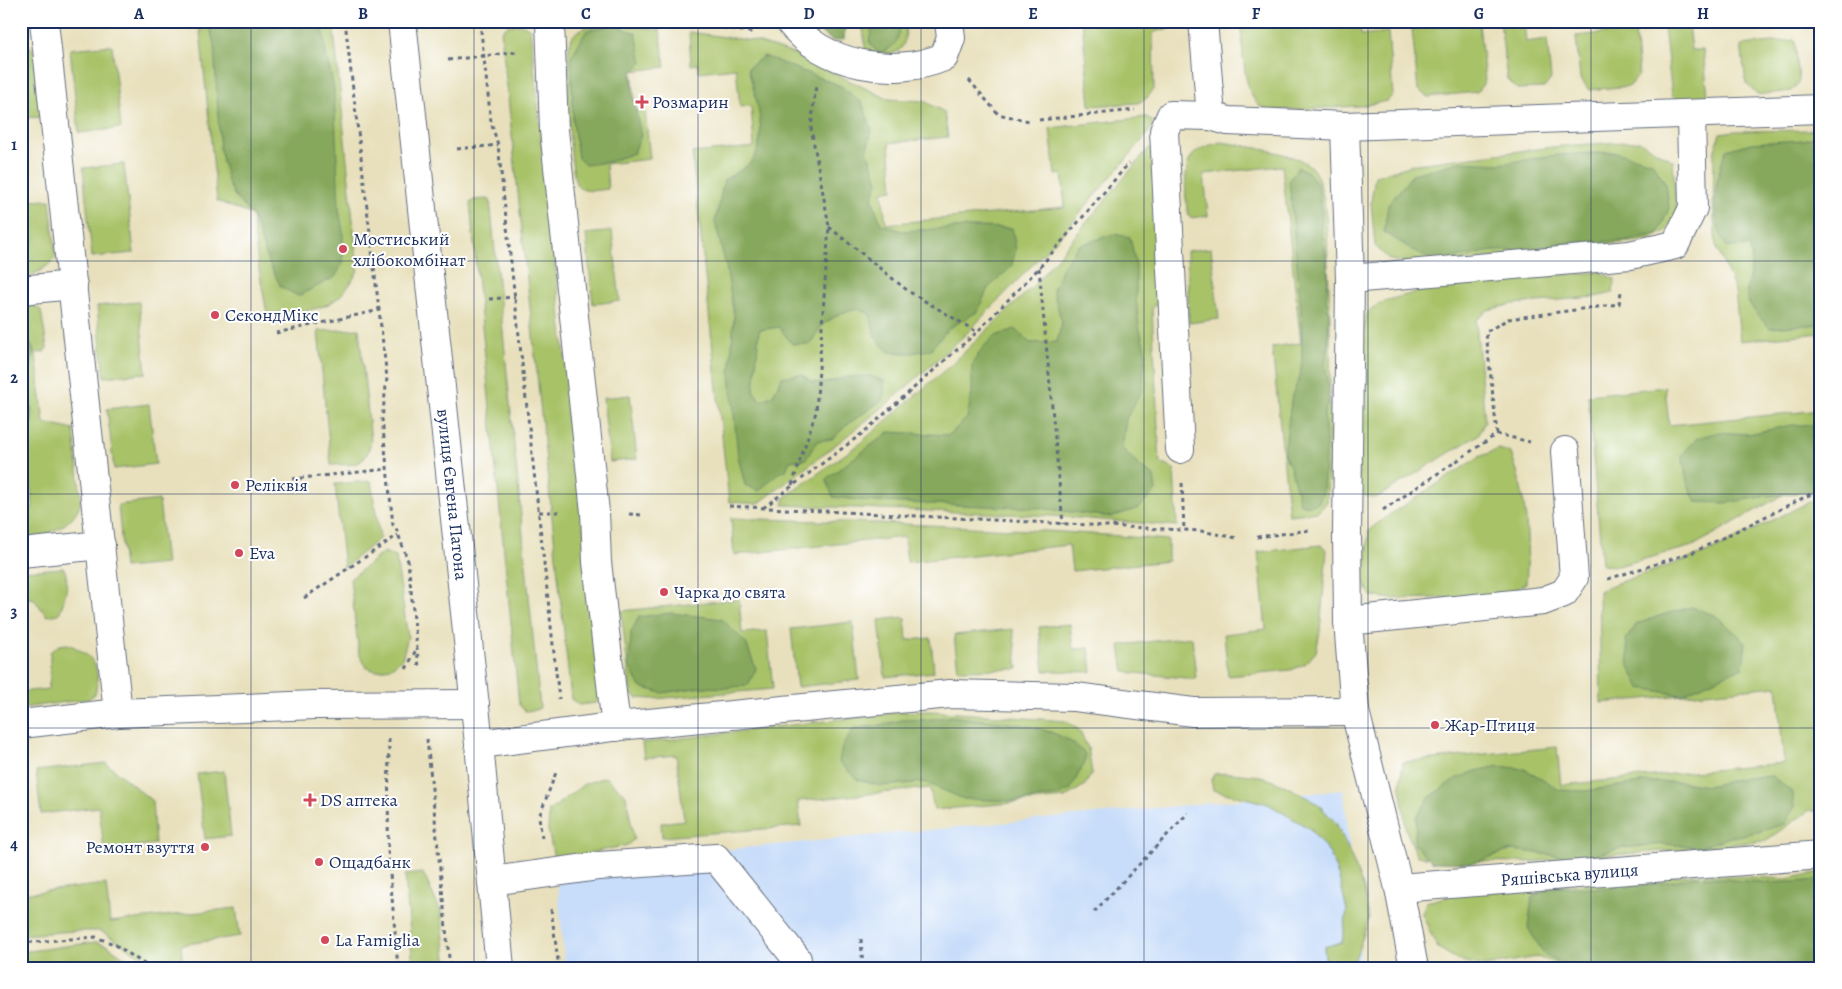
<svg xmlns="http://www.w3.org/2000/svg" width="1842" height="989" font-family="Alegreya,serif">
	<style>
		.built { fill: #c8ddf9 }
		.green { fill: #a8c268; stroke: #627863 }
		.forest { fill: #86a85c; stroke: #506c5d }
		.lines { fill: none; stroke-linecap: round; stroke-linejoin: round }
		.minor-casing { stroke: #636d7f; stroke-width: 30 }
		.major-casing { stroke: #636d7f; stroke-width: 30 }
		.path { stroke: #636d7f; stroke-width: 3; stroke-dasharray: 4 4; stroke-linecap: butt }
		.minor { stroke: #fff; stroke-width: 28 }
		.major { stroke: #fff; stroke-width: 28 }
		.grid { fill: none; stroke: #1b2f5e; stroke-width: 1; stroke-opacity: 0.55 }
		.poi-dot { fill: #d1495b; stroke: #fff; stroke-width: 2 }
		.labels { text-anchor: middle; stroke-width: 4; stroke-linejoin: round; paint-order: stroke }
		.poi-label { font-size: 18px; fill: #1b2f5e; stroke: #fff; text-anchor: start }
		.street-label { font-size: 18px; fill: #1b2f5e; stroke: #fff }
		.neatline { fill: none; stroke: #1b2f5e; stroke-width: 2 }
		.grid-label { font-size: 16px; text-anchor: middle; font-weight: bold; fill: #1b2f5e }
	</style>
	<rect width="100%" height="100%" fill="#fff"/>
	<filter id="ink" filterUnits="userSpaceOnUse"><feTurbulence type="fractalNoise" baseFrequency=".02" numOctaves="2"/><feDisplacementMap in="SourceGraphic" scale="10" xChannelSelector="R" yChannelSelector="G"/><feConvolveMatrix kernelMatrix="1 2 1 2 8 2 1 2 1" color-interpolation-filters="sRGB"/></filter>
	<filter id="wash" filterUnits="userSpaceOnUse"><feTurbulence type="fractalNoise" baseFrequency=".0096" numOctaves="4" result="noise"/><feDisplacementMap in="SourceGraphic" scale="20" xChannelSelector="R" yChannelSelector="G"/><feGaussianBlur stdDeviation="1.12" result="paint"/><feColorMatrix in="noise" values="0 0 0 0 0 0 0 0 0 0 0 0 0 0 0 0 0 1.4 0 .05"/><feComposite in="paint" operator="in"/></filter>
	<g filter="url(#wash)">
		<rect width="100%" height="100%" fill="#e8e0bc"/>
		<path class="built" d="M1344,790L1361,968H565L556,866Z"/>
		<path class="green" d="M199,21H333L358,270C336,315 312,309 267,314L258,264L252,215L217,201Z
			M862,21H905C909,55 895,56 866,54Z
			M1082,21H1183C1175,29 1163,28 1153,33L1154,89L1147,98L1138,103L1090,106Z
			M1240,21H1359L1361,35L1388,32L1393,95L1387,101L1360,106L1267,111C1263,108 1258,105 1255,101C1242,82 1243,44 1240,21Z
			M1500,21H1524L1526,42L1547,39L1551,79L1544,88L1517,89L1507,79Z
			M1479,23L1485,81L1477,92L1428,97L1418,90L1412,29Z
			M517,24L524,25L530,29L601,695L596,703L579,705L571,699L501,31L507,26Z
			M593,25H624L660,30L665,67L632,71L636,110H645L650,159L606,164L608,189C599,190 586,193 578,187C569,179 564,52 571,39C576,30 583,28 593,25Z
			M1688,25L1691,50H1703L1708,95L1701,103L1683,105L1672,96L1664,27Z
			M1635,30L1639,75L1630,86L1589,90L1580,78L1576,36Z
			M689,32L754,41L794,54L888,99L924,101L944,112L948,137L889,143L893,190L882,191L886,224L1065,207L1062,174L1055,175L1050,128L1146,117L1152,120V127L1146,136L1062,234L966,334L892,400L824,454L758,504L729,502L692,153L754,147L751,106L740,107L736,68L699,72L698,64L691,65Z
			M1795,40L1799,82L1791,91L1757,95L1746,83L1741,45Z
			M21,43L31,47L37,54L42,117L21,118Z
			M112,45L121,128L79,133L70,49Z
			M1821,130V333L1740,341L1735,290L1716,246L1713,207L1714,153L1720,133L1735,131Z
			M1639,141L1673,161L1677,216L1666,231L1649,240L1423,265L1390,260L1375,246L1371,202L1375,176L1416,164L1561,146Z
			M1221,142C1240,145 1298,153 1311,167C1328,185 1327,238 1328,263C1332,343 1330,422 1327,502L1318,512L1289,515L1272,347L1301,343L1282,166L1204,174L1208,216L1190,218C1184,209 1184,168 1190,159C1196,148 1210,145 1221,142Z
			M1149,148L1160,150L1167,300L1158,303L1152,308L1159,447L1160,463L1174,469L1177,526L1054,516L783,505L785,497L858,445L953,363L1034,285Z
			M124,164L134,253L92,257L83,168Z
			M487,199L490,200L540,708L535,710L525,711L519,705L470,203L474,200Z
			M50,200L56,258C46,268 36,275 21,279V201Z
			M612,231L620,301L593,304L586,234Z
			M1211,248L1219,319L1189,323L1187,251Z
			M1599,272L1615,279L1613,293L1595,297L1513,304L1488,310L1476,321L1485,422L1478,435L1376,498L1363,495L1358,480L1362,334C1364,328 1364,317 1368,312C1392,284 1556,276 1599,272Z
			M139,302L146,373L104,377L97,306Z
			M21,306H34L41,310L47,348L44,352L36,353L44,423L74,430L81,501C75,526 45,537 21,540V509L33,508L26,436L21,437Z
			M359,329L371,441C365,468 356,464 331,465L318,331Z
			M1665,387L1669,425L1821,410V478L1786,493L1693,546L1618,566L1602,565L1588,395Z
			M630,395L637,459L610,462L603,398Z
			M149,404L156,464L114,469L107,409Z
			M1499,449L1511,453C1526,494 1530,539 1526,583L1507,595L1478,597L1393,599L1371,596L1363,582L1369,530L1386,517L1479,457Z
			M371,481L380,538L344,568L335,484Z
			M1821,496V813L1810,810L1765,841L1675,850L1526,862L1454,861L1417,856L1406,830L1400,785L1403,762L1557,747L1561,785L1784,763L1777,686L1601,703L1599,591L1617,583L1709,552Z
			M159,500L166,564L124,568L118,505Z
			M731,518C877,523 1022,527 1168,540V561L1072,571L1069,545L907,562L904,537L734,555Z
			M1321,545L1327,550L1320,631L1316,652L1305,664L1291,670L1228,676L1224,634L1266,629L1258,552Z
			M384,552L396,557L408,637L402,659L390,668L376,671L367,668L359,654L350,579Z
			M64,568C70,583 65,599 59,614L47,616L33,598L21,599V571Z
			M739,599L742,633L767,631L773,689L653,699L637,698L631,694L621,611Z
			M905,617L907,640L931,638L934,672L885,677L879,620Z
			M853,622L859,680L797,687L791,629Z
			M1070,624L1073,649L1089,648L1092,672L1044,671L1039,627Z
			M1013,629L1018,669L958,670L954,635Z
			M1192,637L1196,679L1124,672L1120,645Z
			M68,644C93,655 102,666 95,694L89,699L21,708V692L48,689L50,678V652L59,645Z
			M930,711L1066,721L1079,730L1088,748L1092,773L1085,785L1065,798L934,810L930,788L798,801L801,826L662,837L661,823L684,820L676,755L644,758L642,743L900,712Z
			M106,763L152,801L155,844L104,850L99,807L41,814L36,771Z
			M224,771L231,836L205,839L197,774Z
			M1230,773L1261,776L1288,787L1317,803L1336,823L1347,846L1364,889L1369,919L1352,968H1326L1324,947L1342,942L1347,911L1339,878L1330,854L1310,829L1268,804L1213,790L1211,780L1214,774Z
			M605,777L626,795L634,839L628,845L562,859L554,858L548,830L549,811L584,784Z
			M1821,872V968H1568L1537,957L1484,966L1457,960L1437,947L1422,914L1426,902L1458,894L1698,874L1786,879Z
			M423,873L441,912L447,968H413L405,875Z
			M106,884L110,922L236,908L240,936L181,945L183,968H159L101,931H74L21,935V894Z
			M96,942L108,946L140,968H21V952Z"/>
		<path class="forest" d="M208,21H322L326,54L334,89L339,210L343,231V263L335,277L298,296L281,287L268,261L253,217L236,198L228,183L220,149L214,44Z
			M805,21H843L845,26L844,39L833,41Z
			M874,21H899C901,38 895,49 879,53L873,48L869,41Z
			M613,25L636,33L642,63L632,72V94L641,135L634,153L608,162L585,165L578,158L573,122L571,57L587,30Z
			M764,56L841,86L862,103L872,129L867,151L878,181L872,199L881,224L902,231L971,227L1012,228L1016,250L1011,267L988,288L977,312L949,328L930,350L911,353L889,352L875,337L870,314L858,309L841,313L822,325L810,344H792L779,327L759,330L754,392L761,401L773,395L782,377L801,374L812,382L826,383L847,377L870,376L884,381V399L848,424L832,439L817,441L806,459L790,461L786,470L777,474L759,491L745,485L738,456L730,373L734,316L726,266L715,222L724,180C731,176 749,166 753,160C769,132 755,97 748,68Z
			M1821,135V324L1770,328C1762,320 1746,305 1747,293C1747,273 1756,269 1749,246L1727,247C1708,219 1715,180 1726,150L1751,143L1804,140Z
			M1615,152L1652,162L1666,184L1669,208L1658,234L1623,241L1567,243L1535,250L1492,251L1436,262L1416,252L1384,232L1388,205L1413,174L1460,162L1500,164L1556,155Z
			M1298,167L1308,172L1318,185L1322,214L1321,229L1326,255L1328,278L1326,299L1329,313L1328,347L1325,365L1328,384V402L1324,414L1326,442L1323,492L1319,502L1310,506L1300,504L1291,469L1284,454L1292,395L1300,377L1302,358L1301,308L1289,180Z
			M1113,234L1130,237L1136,265V298L1139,326L1146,353L1142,390L1126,419L1122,448L1138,465L1154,476L1156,491L1139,508L1111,517L1039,508L876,502L833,497L826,479L889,432L949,435L967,418L972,393V366L980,351L993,337L1015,329L1030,343L1057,342L1062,322L1053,291L1061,269L1078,246Z
			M21,331L25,334L34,351L29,377L32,418L31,430L21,438Z
			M1792,425H1821V491L1769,496L1725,503L1696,502L1687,482L1682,455L1697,438L1719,432L1748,434Z
			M1692,607L1716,616L1746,642L1743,667L1681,695L1640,688L1629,666L1626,639L1637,624L1665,614Z
			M671,613L722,619L746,643L756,669L748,685L727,688L702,687L662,693L640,687L629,666L631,632L639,617Z
			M952,716C993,723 1057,721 1085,754V762L1070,790L1057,796L1016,801L964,799L924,782L882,786L858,780L839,762L842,747L854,728L877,726L902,720L933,719Z
			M1499,766L1524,769L1543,779L1559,790L1585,791L1647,782H1681L1708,786L1742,778L1772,776L1793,793L1794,808L1784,824L1758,832L1731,837L1700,847L1664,844L1621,848L1582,859L1512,850L1472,863L1433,862L1414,844L1417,816L1429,798L1453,780L1476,771Z
			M1698,876C1741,881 1778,886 1821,879V968H1571L1544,954L1528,928L1532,897L1552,887L1603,888L1656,884Z"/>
	</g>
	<g filter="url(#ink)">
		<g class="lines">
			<g class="minor-casing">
				<g id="minor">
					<path d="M44,21L118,713L315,705L475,704"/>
					<path d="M550,21L554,130L595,512L597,562L616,727"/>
					<path d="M789,21C823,66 894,78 944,57L951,38L949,21"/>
					<path d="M1203,21L1211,116L1228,121L1345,126L1821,109"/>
					<path d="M1345,126L1350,279L1347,533L1348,621L1355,711L1399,888L1414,968"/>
					<path d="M1350,279L1630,255L1675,245L1693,208L1691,114"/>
					<path d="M21,290L73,285"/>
					<path d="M1180,449L1164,131L1171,115L1211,116"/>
					<path d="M21,553L101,545"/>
					<path d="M1348,621L1543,601L1564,593L1574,578L1565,451"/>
					<path d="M21,724L118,713"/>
					<path d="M479,744L628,725L950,694L1075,697L1193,712L1355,711"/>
					<path d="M492,881L599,866L716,858L797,959L795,968"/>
					<path id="s1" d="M1399,888L1821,855"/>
				</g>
			</g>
			<g class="major-casing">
				<g id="major">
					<path id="s2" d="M402,21L479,744L500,968"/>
				</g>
			</g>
			<path class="path" d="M345,21L387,378L382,419L393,525L396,528L408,561L419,668
				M636,21L719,27L755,33
				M480,22L491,122L498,145L559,699
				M448,60L517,52
				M969,80L998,114L1029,121
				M1039,120L1135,110
				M457,149L498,145
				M829,227L908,291L977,332
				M1039,268L1063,524
				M489,299L515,297
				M276,333L380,310
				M1497,434L1486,332L1508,319L1619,304L1621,292
				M292,479L388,469
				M1182,483L1184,530
				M792,485L816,412L829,226L811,128L816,85
				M729,506L1201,531L1237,538
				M763,508L864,432L977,332L1039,268L1129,163
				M1383,510L1497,434L1530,442
				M539,512H561
				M629,514L642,515
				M1257,537L1311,530
				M1608,579L1694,552L1821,489
				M304,598L398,535
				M406,669L417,648
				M389,739L388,850L398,968
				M427,739L450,968
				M542,838L539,817L557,770
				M551,909L559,968
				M1094,912L1188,813
				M861,939L863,968
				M21,943L96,937L116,945L150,968"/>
			<use href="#minor" class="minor"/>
			<use href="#major" class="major"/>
		</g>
	</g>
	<path class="grid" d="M251,21V968M474,21V968M698,21V968M921,21V968M1144,21V968M1368,21V968M1591,21V968M21,261H1821M21,494H1821M21,728H1821"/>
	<g class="poi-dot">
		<path d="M639.5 94.5h5v5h5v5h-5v5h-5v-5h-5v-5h5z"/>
		<circle cx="343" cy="249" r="5"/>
		<circle cx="215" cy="315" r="5"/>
		<circle cx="235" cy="485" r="5"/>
		<circle cx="239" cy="553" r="5"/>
		<circle cx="664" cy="592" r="5"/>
		<circle cx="1435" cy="725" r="5"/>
		<path d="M307.5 792.5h5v5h5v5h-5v5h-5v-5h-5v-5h5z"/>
		<circle cx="205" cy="847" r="5"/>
		<circle cx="319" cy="862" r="5"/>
		<circle cx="325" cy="940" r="5"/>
	</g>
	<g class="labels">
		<g class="poi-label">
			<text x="652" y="108">Розмарин</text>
			<text x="353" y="245">Мостиський<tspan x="353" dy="21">хлібокомбінат</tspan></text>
			<text x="225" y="321">СекондМікс</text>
			<text x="245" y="491">Реліквія</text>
			<text x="249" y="559">Eva</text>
			<text x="674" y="598">Чарка до свята</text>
			<text x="1445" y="731">Жар-Птиця</text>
			<text x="320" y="806">DS аптека</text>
			<text x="195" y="853" text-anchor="end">Ремонт взуття</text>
			<text x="329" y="868">Ощадбанк</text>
			<text x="335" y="946">La Famiglia</text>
		</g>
		<g class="street-label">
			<text dy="6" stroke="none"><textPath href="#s2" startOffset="476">вулиця Євгена Патона</textPath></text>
			<text dy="6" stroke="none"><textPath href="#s1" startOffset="171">Ряшівська вулиця</textPath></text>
		</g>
	</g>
	<rect width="1842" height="989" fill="none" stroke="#fff" stroke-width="55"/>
	<rect x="28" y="28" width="1786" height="934" class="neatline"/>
	<g class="grid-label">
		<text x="139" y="19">A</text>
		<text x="363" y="19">B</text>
		<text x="586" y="19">C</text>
		<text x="809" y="19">D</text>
		<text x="1033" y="19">E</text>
		<text x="1256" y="19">F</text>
		<text x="1479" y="19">G</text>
		<text x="1703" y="19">H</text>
		<text x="14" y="150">1</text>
		<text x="14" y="383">2</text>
		<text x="14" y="617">3</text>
		<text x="14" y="850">4</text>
	</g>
</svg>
